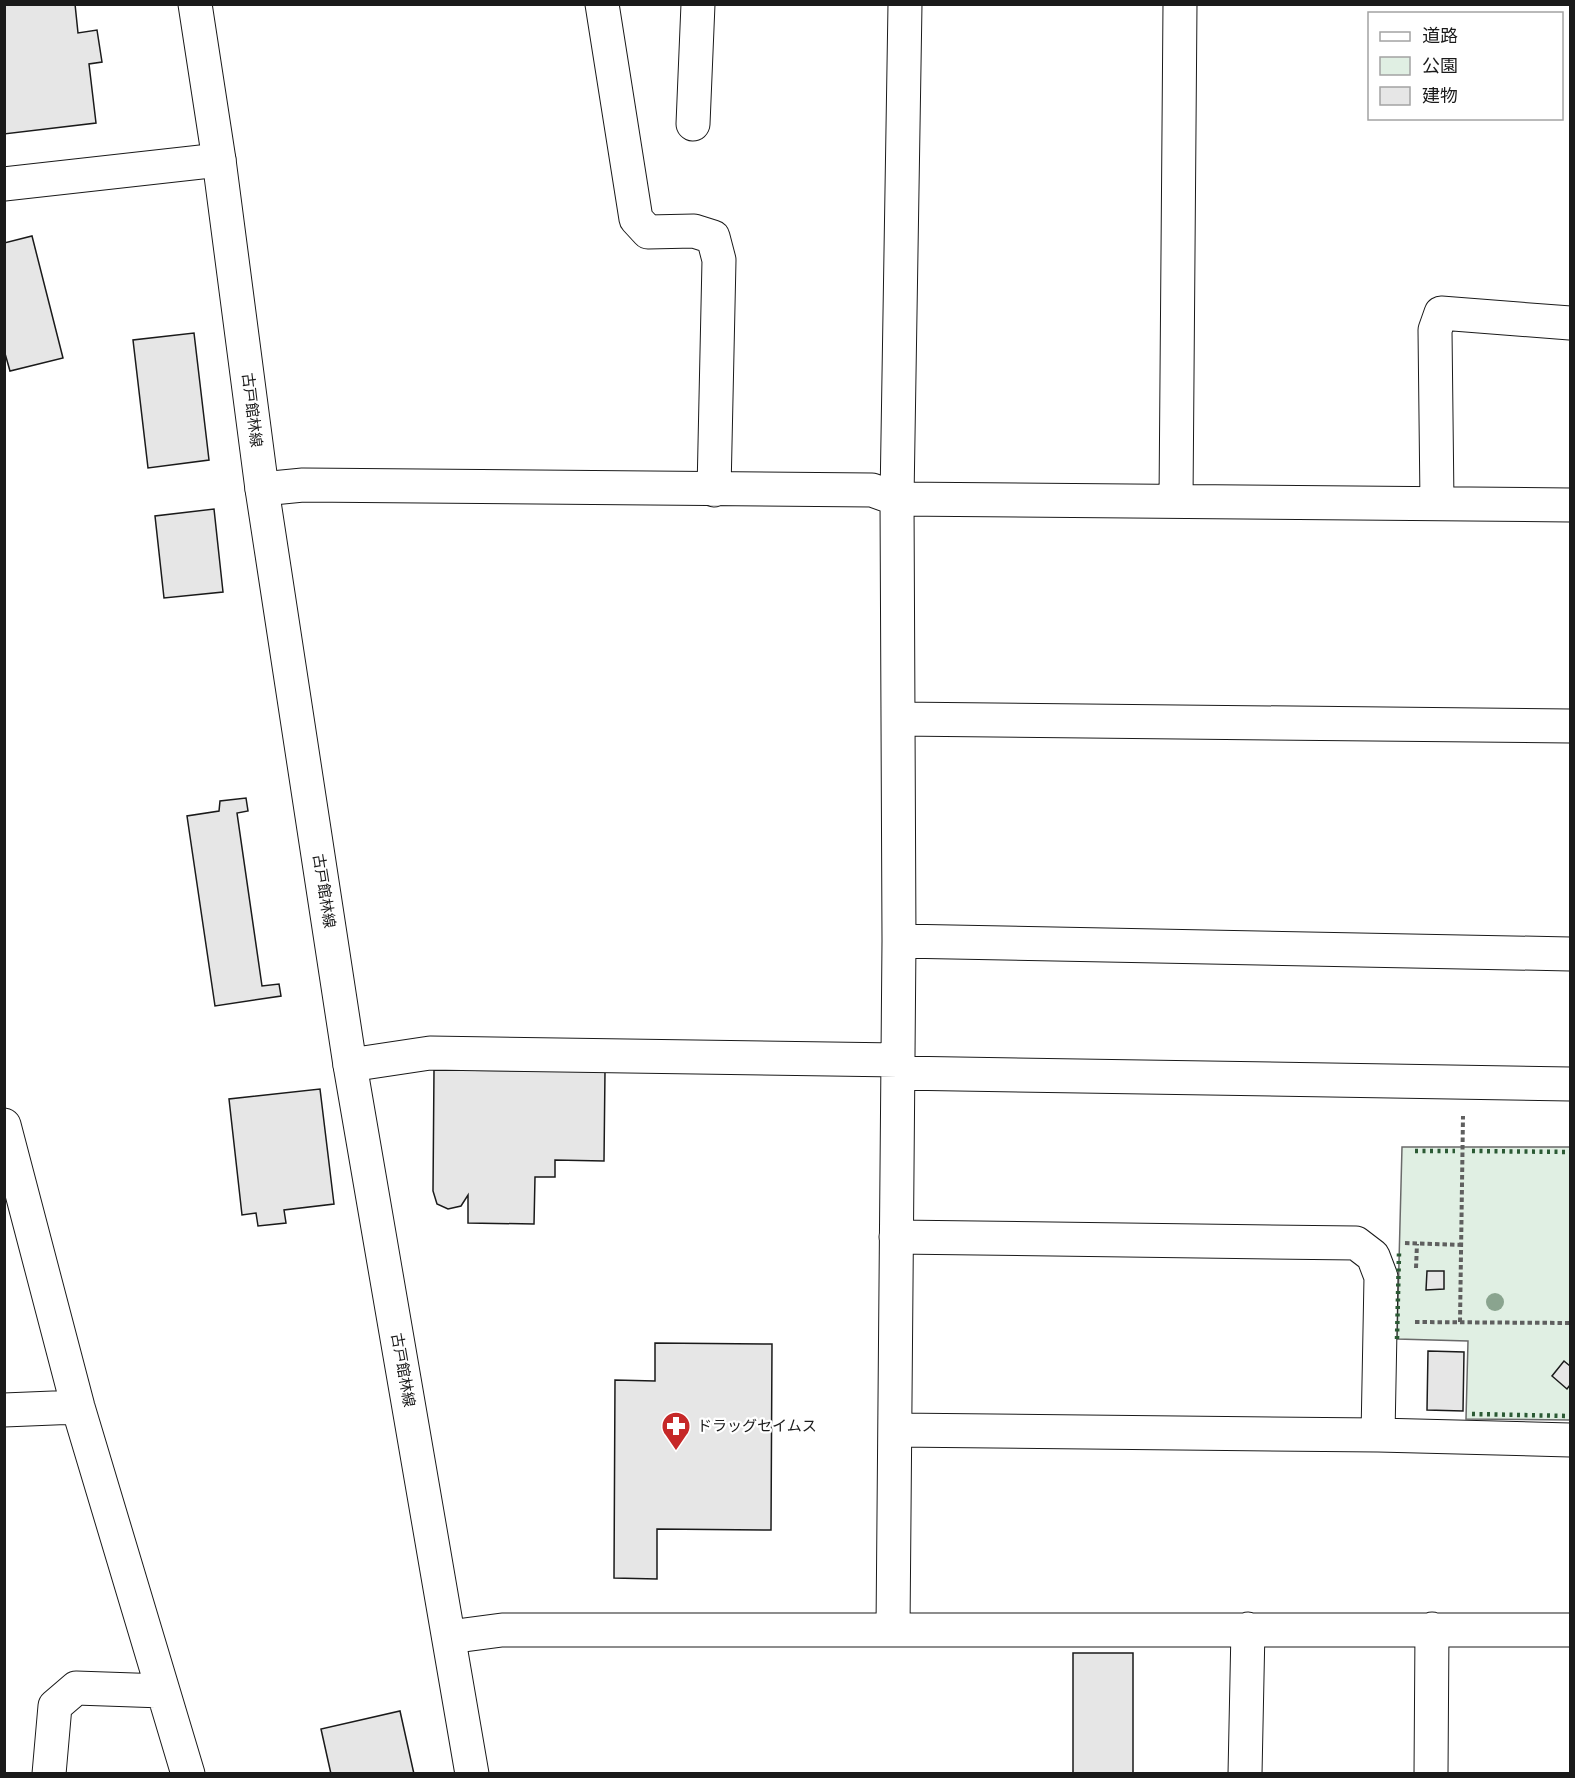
<svg xmlns="http://www.w3.org/2000/svg" width="1575" height="1778" font-family="Figtree,'Noto Sans JP',sans-serif">
	<style>
		.green { fill: #e0efe3; stroke: #6a6a6a; stroke-width: 1.5 }
		.building { fill: #e6e6e6; stroke: #1a1a1a; stroke-width: 1.5 }
		.lines { fill: none; stroke-linecap: round; stroke-linejoin: round }
		.minor-casing { stroke: #1a1a1a; stroke-width: 35 }
		.major-casing { stroke: #1a1a1a; stroke-width: 35 }
		.path { stroke: #5f5f5f; stroke-width: 4; stroke-dasharray: 4.5 3; stroke-linecap: butt }
		.minor { stroke: #fff; stroke-width: 33 }
		.major { stroke: #fff; stroke-width: 33 }
		.hedge { stroke: #2b5a34; stroke-width: 4.5; stroke-dasharray: 3 4.5; stroke-linecap: butt }
		.tree { fill: #8aa48f }
		.labels { text-anchor: middle; stroke-width: 4.5; stroke-linejoin: round; paint-order: stroke }
		.street-label { font-size: 15px; fill: #1a1a1a; stroke: #fff }
		.poi-label { font-size: 15px; fill: #1a1a1a; stroke: #fff; text-anchor: start }
	</style>
	<rect width="100%" height="100%" fill="#fff"/>
	<path class="green" d="M1402,1147H1570V1420L1466,1419L1468,1341L1397,1339Z"/>
	<path class="building" d="M4,4H75L78,33L97,30L102,62L89,64L96,123L4,134Z
		M32,236L63,358L10,371L4,350V243Z
		M194,333L209,460L148,468L133,340Z
		M214,509L223,592L164,598L155,516Z
		M246,798L248,811L237,813L262,986L279,984L281,996L215,1006L187,816L219,811L220,801Z
		M434,1070L605,1071L604,1161L555,1160V1177H535L534,1224L468,1223V1195L461,1206L448,1209L437,1204L433,1191Z
		M320,1089L334,1204L284,1210L286,1223L258,1226L256,1213L242,1215L229,1099Z
		M1427,1271H1444V1289L1426,1290Z
		M655,1343L772,1344L771,1530L657,1529V1579L614,1578L615,1380L655,1381Z
		M1428,1351L1464,1352L1463,1411L1427,1410Z
		M1564,1361L1570,1366V1385L1567,1389L1552,1376Z
		M1073,1653H1133V1774H1073Z
		M400,1711L414,1774H331L321,1729Z"/>
	<g class="lines">
		<g class="minor-casing">
			<path id="minor" d="M602,4L636,219L648,232L694,231L713,237L719,260L714,490
				M693,124L698,4
				M4,184L219,160
				M262,489L303,485L872,490L897,499L1570,505
				M1176,501L1180,4
				M1437,503L1435,330L1441,313L1570,323
				M898,719L1570,726
				M899,941L1570,954
				M350,1065L430,1053L898,1060
				M898,1073L1570,1084
				M4,1125L78,1407L188,1774
				M896,1237L1356,1243L1373,1256L1381,1277L1378,1435
				M4,1410L78,1407
				M896,1430L1378,1435L1570,1440
				M893,1629L899,941L897,499L905,4
				M449,1637L502,1630H1570
				M49,1774L55,1706L76,1688L163,1691
				M1245,1774L1248,1629
				M1431,1774L1432,1629"/>
		</g>
		<g class="major-casing">
			<path id="major" d="M195,4L219,160L262,489L350,1065L472,1774"/>
		</g>
		<path class="path" d="M1405,1243L1462,1245
			M1416,1268L1417,1244
			M1415,1322L1570,1323
			M1460,1322L1463,1116"/>
		<use href="#minor" class="minor"/>
		<use href="#major" class="major"/>
		<path class="hedge" d="M1415,1151H1455
			M1472,1151L1570,1152
			M1397,1339L1399,1253
			M1472,1414L1570,1416"/>
	</g>
	<circle class="tree" cx="1495" cy="1302" r="9"/>
	<defs>
		<g id="pharmacy-pin" transform="scale(1.5)"><path d="M0 17L-7.5 6A9.5 9.5 0 1 1 7.5 6Z" fill="#c62828" stroke="#fff"/><path d="M-2-6h4v4h4v4h-4v4h-4v-4h-4v-4h4Z" fill="#fff"/></g>
	</defs>
	<g fill-rule="evenodd">
		<use href="#pharmacy-pin" x="676" y="1426"/>
	</g>
	<g class="labels">
		<g class="street-label">
			<text transform="translate(252 410) rotate(83)" y="5">古戸館林線</text>
			<text transform="translate(324 891) rotate(81)" y="5">古戸館林線</text>
			<text transform="translate(403 1370) rotate(80)" y="5">古戸館林線</text>
		</g>
		<g class="poi-label">
			<text x="697" y="1431">ドラッグセイムス</text>
		</g>
	</g>
	<rect width="1575" height="1778" fill="none" stroke="#1a1a1a" stroke-width="12"/>
	<rect x="1368" y="12" width="195" height="108" fill="#ffffff" stroke="#a3a3a3" stroke-width="1.5"/>
	<rect x="1380" y="32" width="30" height="9" fill="#ffffff" stroke="#a3a3a3" stroke-width="1.5"/>
	<text x="1422" y="42" font-size="18" fill="#1a1a1a">道路</text>
	<rect x="1380" y="57" width="30" height="18" fill="#e0efe3" stroke="#a3a3a3" stroke-width="1.5"/>
	<text x="1422" y="72" font-size="18" fill="#1a1a1a">公園</text>
	<rect x="1380" y="87" width="30" height="18" fill="#e6e6e6" stroke="#a3a3a3" stroke-width="1.5"/>
	<text x="1422" y="102" font-size="18" fill="#1a1a1a">建物</text>
</svg>
